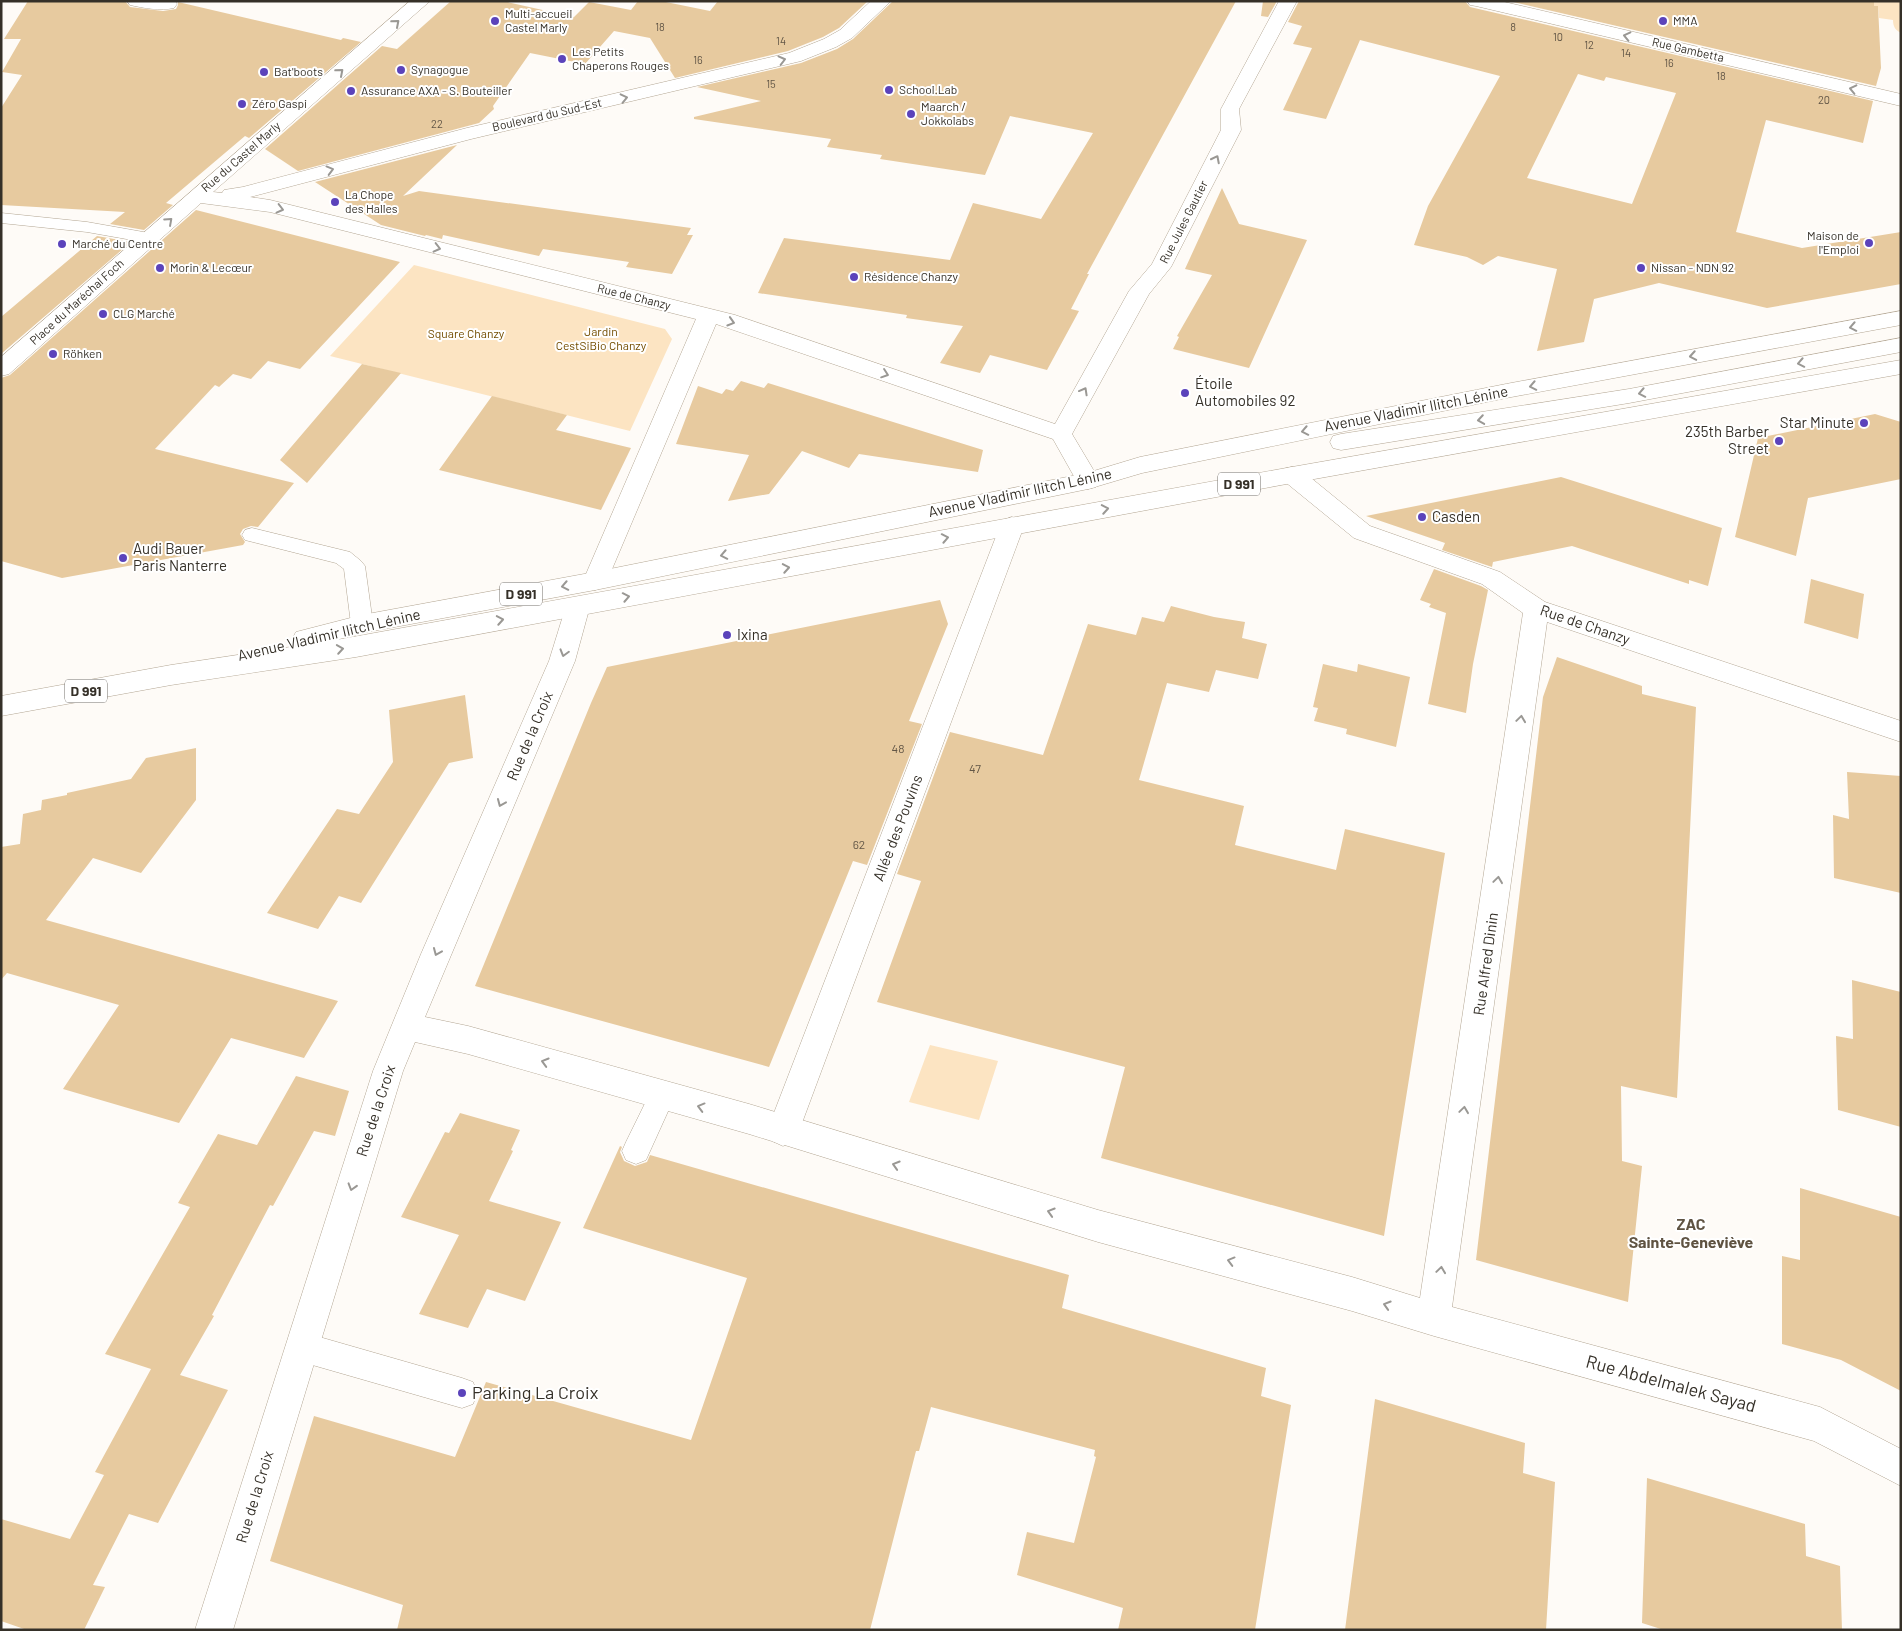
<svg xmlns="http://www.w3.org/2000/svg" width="1902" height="1631" font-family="Barlow,sans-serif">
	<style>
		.green { fill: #fce4c2 }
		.building { fill: #e7ca9f; fill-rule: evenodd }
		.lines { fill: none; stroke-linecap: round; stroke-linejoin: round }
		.service-casing { stroke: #b3a693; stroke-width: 1 }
		.pedestrian-casing { stroke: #b3a693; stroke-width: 1 }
		.minor-casing { stroke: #b3a693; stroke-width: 1 }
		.tertiary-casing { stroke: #b3a693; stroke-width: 1 }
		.primary-casing { stroke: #b3a693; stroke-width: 1 }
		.service { fill: #fff; fill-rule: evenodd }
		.pedestrian { fill: #fff; fill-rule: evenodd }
		.minor { fill: #fff; fill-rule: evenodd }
		.tertiary { fill: #fff; fill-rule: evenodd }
		.primary { fill: #fff; fill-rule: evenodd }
		.oneway { stroke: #9a9894 }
		.poi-dot { fill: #5b43bb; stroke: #fff; stroke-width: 2 }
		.labels { text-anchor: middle; stroke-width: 4; stroke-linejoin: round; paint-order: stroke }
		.far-number-label { font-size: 11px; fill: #625646 }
		.far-poi-label { font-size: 12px; fill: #353028; stroke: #fff; text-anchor: start }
		.far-street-label { font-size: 12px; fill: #353028; stroke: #fff }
		.far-park-label { font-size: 12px; fill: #734d00; stroke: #fff }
		.number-label { font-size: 12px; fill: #625646 }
		.shield { fill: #fff; stroke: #726e68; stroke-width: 1 }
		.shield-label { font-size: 14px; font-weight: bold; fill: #353028 }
		.poi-label { font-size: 15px; fill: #353028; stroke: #fff; text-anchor: start }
		.street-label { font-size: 15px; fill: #353028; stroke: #fff }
		.neighbourhood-label { font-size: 16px; font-weight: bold; fill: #5f5342; stroke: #fff }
		.near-street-label { font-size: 18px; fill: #353028; stroke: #fff }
		.near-poi-label { font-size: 18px; fill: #353028; stroke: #fff; text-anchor: start }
	</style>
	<rect width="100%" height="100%" fill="#fefbf7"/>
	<path class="green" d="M1874,1H1901V33C1895,30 1893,26 1893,20L1879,18L1878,6H1874Z
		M414,265L665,329L672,339L630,431L330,356Z
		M930,1045L998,1061L979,1120L909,1102Z"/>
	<path class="building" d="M28,1H125L130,7L163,11L176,9L178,5V2L341,40L343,38L361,42L249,138L245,136L166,203L173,205L144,230L110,224L125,212L1,205V108L22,75L2,72L21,39H4Z
		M451,1H503L574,17L589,2L631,10L638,1H661L710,11L718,1H868L839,28L823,37L788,51L675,78L650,38L614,31L585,64L530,53L493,106L494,109L479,123L298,171L265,149L382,46L397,49Z
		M893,1H1236L1087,274H1089L1071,309L1079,311L1047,370L990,355L980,373L940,363L963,326L906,318L907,315L758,293L784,238L950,260L973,203L1041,219L1093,133L1010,116L985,175L880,159L882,155L827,147L831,139L694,119V117L761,101L697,87L801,63L837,49L853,39Z
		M1263,1H1277L1268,17L1261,16Z
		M1299,1H1465L1470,7L1873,101L1863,143L1766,120L1736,232L1802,248L1901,232V284L1767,308L1659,283L1594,299L1584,342L1537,351L1557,269L1498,256L1483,265L1467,257L1414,245L1428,206L1500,76L1360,40L1326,119L1283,110L1312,48L1293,44L1302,26L1288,22ZM1578,74L1604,81L1606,77L1676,93L1632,204L1527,178Z
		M1509,1H1874V6H1878L1881,68L1876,86Z
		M457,145L403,196L419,191L691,228L687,235H693L672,274L626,267L629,262L543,249L539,256L443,235L442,239L426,235L425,236L381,225L315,182Z
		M1222,188L1239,224L1307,240L1249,368L1173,349L1179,337L1177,336L1212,275L1185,269Z
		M196,210L400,262L300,369L268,361L251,379L233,374L219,387L215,385L155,449L294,483L258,527L251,526L243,529L240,534L245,542L243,545L62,578L1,561V378L10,375Z
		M97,236L131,242L1,354V317Z
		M362,364L401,373L307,483L280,460Z
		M741,381L764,388L768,383L983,450L978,472L859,454L849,468L802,451L769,494L728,501L749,455L676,444L698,386L722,394L726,389L733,391Z
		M492,396L567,415L556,430L631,448L601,510L439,470Z
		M1875,414L1901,422V479L1808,498L1796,556L1735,537L1758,438Z
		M1561,477L1722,528L1708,586L1689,580V584L1572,546L1493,562L1492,567L1442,550L1445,543L1366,516Z
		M1434,569L1481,586L1488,590L1473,664L1466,713L1428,704L1446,613L1429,607L1431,604L1420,600Z
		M1811,579L1864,594L1858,639L1804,623Z
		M940,600L948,624L909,721L922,724L867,865L853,861L769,1067L475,986L591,703L607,667Z
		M1171,606L1214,617L1245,622L1242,638L1267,644L1258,679L1216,670L1209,692L1167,683L1139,780L1244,806L1235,845L1336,870L1345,829L1445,853L1384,1236L1101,1158L1125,1067L877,1002L921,881L897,874L950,732L1043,755L1088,624L1136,635L1142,617L1164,622Z
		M1557,657L1642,686V694L1696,707L1677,1098L1621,1086L1622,1161L1642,1166L1628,1302L1476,1260L1543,697Z
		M1323,664L1357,672L1358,664L1410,677L1396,747L1346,734L1347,729L1314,721L1318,708L1313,707Z
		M465,695L473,758L449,763L361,903L339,896L318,929L267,913L337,809L359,814L393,762L389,710Z
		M196,748V800L141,873L93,858L46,920L338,1001L304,1058L231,1038L179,1123L63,1089L119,1005L7,973L1,980V847L20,844L23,814L41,810L42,800L67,795V793L131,779L146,758Z
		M1847,772L1901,776V893L1834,878L1833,815L1849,819Z
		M1852,980L1901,992V1127L1838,1110L1836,1036L1853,1039Z
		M296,1076L349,1091L335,1136L314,1131L273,1206L270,1205L212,1315L214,1316L180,1375L228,1390L158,1523L129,1514L93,1585L105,1587L84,1630H27L1,1621V1519L70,1539L104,1475L95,1472L151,1369L105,1354L190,1207L178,1203L218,1134L257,1145Z
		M460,1113L520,1130L511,1150L513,1151L489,1201L561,1222L525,1301L487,1289L468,1328L419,1314L459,1235L401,1217L445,1132L449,1133Z
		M620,1146L622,1147L620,1152L624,1161L635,1166L647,1162L650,1155L1069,1275L1062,1308L1266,1368L1261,1396L1291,1405L1255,1630H1118L1123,1608L1017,1575L1027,1532L1074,1543L1096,1457L1094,1456L1095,1450L931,1407L919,1451H916L870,1630H397L403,1605L270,1561L314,1416L455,1457L486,1382L691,1440L747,1278L583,1228Z
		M1800,1188L1901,1217V1391L1841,1360L1782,1344V1256L1800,1260Z
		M1375,1399L1525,1443L1523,1473L1555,1482L1546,1630H1345Z
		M1647,1478L1805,1524L1806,1556L1840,1566L1842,1630H1664L1642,1623Z"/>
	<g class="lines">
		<g class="service-casing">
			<path id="service" d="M1,213L87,222L149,233L155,234L158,238L155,242L149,243L87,232L1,223Z
				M252,528L350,552L361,561L365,566L373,624L370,630L362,632L354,630L351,624L344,569L336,563L245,540L242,535L245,530Z
				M662,1084L671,1087L675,1096L646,1160L636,1164L626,1160L622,1151L626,1142L653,1087Z
				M302,1332L462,1378L473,1382L477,1393L473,1404L462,1408L302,1362L292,1357L287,1347L292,1337Z"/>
		</g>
		<g class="pedestrian-casing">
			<path id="pedestrian" d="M127,1H175L177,4L174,8C161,11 143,8 130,5Z
				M1012,517L1020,520L1024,526L799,1131L794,1141L783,1146L772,1141L767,1131L1000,526L1004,520Z"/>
		</g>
		<g class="minor-casing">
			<path id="minor" d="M410,1H430L213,192L222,193L224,190L243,187L467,128L789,53L824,39L840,30L871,1H891L852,38L836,47L801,61L471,139L250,197L270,200L735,315L1055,424L1129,291L1152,264L1221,130V109L1279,1H1297L1239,109L1241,130L1171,267L1149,294L1072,434L1100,481L1096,487L1088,489L1080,487L1053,439L716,324L607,581L604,587L595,590L586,587L583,581L696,319L270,212L201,203L9,374L1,376V357Z
				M1292,467L1300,469L1370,526L1500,572L1545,602L1901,721V742L1547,622L1452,1307L1820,1407L1901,1449V1486L1814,1441L1434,1336L1352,1311L1098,1242L749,1134L468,1054L415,1042L403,1071L233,1630H195L373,1071L421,954L549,661L566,606L569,599L578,597L587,599L590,606L575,661L425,1017L468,1026L749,1104L1098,1210L1352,1277L1420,1298L1523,613L1482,584L1354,538L1284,481L1280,475L1284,469Z"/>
		</g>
		<g class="tertiary-casing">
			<path id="tertiary" d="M1467,1H1500L1901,94V106L1476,6L1470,5Z"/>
		</g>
		<g class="primary-casing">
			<path id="primary" d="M1901,311V325L1506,398L1142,473L1088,489L595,590L362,633L336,640L1292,467L1901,360V374L1292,483L356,657L171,685L1,716V696L171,665L297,646L292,639L296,632L362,615L595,572L1087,473L1140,457L1506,384Z
				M1901,338V352L1629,403L1341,450L1333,448L1330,442L1333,436L1341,434L1629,389Z"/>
		</g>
		<use href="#service" class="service"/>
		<use href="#pedestrian" class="pedestrian"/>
		<use href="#minor" class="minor"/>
		<use href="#tertiary" class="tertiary"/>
		<use href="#primary" class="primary"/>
	</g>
	<defs><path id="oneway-chevron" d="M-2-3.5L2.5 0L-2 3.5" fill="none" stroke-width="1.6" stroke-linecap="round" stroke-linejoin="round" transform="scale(1.25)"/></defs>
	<g class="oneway">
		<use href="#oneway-chevron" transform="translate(396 23) rotate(-41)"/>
		<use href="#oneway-chevron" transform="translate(1627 36) rotate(-167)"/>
		<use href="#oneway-chevron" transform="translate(782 60) rotate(-14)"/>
		<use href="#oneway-chevron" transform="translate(340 72) rotate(-41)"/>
		<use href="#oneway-chevron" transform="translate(1853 89) rotate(-167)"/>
		<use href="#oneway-chevron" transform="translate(624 98) rotate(-13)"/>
		<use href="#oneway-chevron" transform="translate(1216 159) rotate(-63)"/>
		<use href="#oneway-chevron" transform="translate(330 170) rotate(-15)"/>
		<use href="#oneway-chevron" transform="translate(280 209) rotate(14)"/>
		<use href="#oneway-chevron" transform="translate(169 221) rotate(-42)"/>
		<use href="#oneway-chevron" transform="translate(437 248) rotate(14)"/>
		<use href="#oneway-chevron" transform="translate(731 322) rotate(17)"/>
		<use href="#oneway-chevron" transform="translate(1853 327) rotate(169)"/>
		<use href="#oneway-chevron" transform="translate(1693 356) rotate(170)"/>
		<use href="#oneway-chevron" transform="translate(1801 363) rotate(169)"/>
		<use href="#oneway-chevron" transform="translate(885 374) rotate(19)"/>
		<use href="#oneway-chevron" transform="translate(1533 386) rotate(169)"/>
		<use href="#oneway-chevron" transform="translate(1084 391) rotate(-61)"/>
		<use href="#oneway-chevron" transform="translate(1642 393) rotate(169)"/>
		<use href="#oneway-chevron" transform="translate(1481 420) rotate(171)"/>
		<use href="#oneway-chevron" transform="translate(1305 431) rotate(169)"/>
		<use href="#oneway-chevron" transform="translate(1105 509) rotate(-10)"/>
		<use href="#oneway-chevron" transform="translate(945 538) rotate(-11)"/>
		<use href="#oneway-chevron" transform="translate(724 555) rotate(169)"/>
		<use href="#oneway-chevron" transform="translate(786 568) rotate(-10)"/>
		<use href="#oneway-chevron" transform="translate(565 586) rotate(169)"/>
		<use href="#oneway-chevron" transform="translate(626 597) rotate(-11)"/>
		<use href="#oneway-chevron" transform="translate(500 620) rotate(-10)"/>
		<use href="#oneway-chevron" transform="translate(340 649) rotate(-9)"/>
		<use href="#oneway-chevron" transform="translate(564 653) rotate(106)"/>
		<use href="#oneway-chevron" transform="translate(1521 719) rotate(-82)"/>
		<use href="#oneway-chevron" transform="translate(501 803) rotate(113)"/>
		<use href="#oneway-chevron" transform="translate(1498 880) rotate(-82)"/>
		<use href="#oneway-chevron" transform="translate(437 952) rotate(113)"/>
		<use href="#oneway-chevron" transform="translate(545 1062) rotate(-164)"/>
		<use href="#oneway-chevron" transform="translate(701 1107) rotate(-165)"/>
		<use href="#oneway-chevron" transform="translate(1464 1110) rotate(-82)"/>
		<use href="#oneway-chevron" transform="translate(896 1165) rotate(-163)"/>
		<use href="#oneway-chevron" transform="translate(352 1187) rotate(107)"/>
		<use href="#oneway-chevron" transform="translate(1051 1212) rotate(-163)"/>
		<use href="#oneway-chevron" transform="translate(1231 1261) rotate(-165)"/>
		<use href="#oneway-chevron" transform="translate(1441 1270) rotate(-82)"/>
		<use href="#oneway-chevron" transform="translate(1387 1305) rotate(-163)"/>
	</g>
	<g class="poi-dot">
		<circle cx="495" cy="21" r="5"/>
		<circle cx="1663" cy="21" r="5"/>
		<circle cx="562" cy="59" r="5"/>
		<circle cx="401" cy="70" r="5"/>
		<circle cx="264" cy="72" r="5"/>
		<circle cx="889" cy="90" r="5"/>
		<circle cx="351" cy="91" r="5"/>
		<circle cx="242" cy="104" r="5"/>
		<circle cx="911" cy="114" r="5"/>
		<circle cx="335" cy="202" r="5"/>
		<circle cx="1869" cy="243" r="5"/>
		<circle cx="62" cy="244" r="5"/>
		<circle cx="160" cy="268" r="5"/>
		<circle cx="1641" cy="268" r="5"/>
		<circle cx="854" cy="277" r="5"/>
		<circle cx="103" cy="314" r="5"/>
		<circle cx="53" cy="354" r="5"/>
		<circle cx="1185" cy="393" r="5"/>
		<circle cx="1864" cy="423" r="5"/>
		<circle cx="1779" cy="441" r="5"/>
		<circle cx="1422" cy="517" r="5"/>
		<circle cx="123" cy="558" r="5"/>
		<circle cx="727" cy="635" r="5"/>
		<circle cx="462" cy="1393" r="5"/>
	</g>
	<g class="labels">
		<g class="far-number-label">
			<text x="660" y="31">18</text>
			<text x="1513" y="31">8</text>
			<text x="1558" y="41">10</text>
			<text x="781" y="45">14</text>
			<text x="1589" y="49">12</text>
			<text x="1626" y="57">14</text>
			<text x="698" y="64">16</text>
			<text x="1669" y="67">16</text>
			<text x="1721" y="80">18</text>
			<text x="771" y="88">15</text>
			<text x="1824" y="104">20</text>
			<text x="437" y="128">22</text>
		</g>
		<g class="far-poi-label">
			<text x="505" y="18">Multi-accueil<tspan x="505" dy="14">Castel Marly</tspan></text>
			<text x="1673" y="25">MMA</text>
			<text x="572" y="56">Les Petits<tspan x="572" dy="14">Chaperons Rouges</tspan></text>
			<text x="411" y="74">Synagogue</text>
			<text x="274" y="76">Bat'boots</text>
			<text x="899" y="94">School.Lab</text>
			<text x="361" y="95">Assurance AXA - S. Bouteiller</text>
			<text x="252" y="108">Zéro Gaspi</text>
			<text x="921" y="111">Maarch /<tspan x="921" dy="14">Jokkolabs</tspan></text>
			<text x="345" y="199">La Chope<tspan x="345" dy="14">des Halles</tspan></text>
			<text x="1859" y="240" text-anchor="end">Maison de<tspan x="1859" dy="14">l'Emploi</tspan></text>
			<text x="72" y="248">Marché du Centre</text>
			<text x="170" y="272">Morin &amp; Lecœur</text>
			<text x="1651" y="272">Nissan - NDN 92</text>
			<text x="864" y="281">Résidence Chanzy</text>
			<text x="113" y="318">CLG Marché</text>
			<text x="63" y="358">Röhken</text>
		</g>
		<g class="far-street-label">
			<text transform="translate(1688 50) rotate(13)" y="4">Rue Gambetta</text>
			<text transform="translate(547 115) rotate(-13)" y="4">Boulevard du Sud-Est</text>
			<text transform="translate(241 157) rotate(-41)" y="4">Rue du Castel Marly</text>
			<text transform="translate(1184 222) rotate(-63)" y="4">Rue Jules Gautier</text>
			<text transform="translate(634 297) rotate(14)" y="4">Rue de Chanzy</text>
			<text transform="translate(77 302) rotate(-42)" y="4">Place du Maréchal Foch</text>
		</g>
		<g class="far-park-label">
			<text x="601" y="336">Jardin<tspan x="601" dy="14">CestSiBio Chanzy</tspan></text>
			<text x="466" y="338">Square Chanzy</text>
		</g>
		<g class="number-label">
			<text x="898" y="753">48</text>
			<text x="975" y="773">47</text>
			<text x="859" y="849">62</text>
		</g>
		<g class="shield">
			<rect x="1218" y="472.5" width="42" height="23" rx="4"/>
			<rect x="500" y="582.5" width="42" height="23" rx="4"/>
			<rect x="65" y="679.5" width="42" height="23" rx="4"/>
		</g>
		<g class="shield-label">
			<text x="1239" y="489">D 991</text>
			<text x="521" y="599">D 991</text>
			<text x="86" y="696">D 991</text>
		</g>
		<g class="poi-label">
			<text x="1195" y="389">Étoile<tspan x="1195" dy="17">Automobiles 92</tspan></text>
			<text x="1854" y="428" text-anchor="end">Star Minute</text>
			<text x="1769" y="437" text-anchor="end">235th Barber<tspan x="1769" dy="17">Street</tspan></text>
			<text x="1432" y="522">Casden</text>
			<text x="133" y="554">Audi Bauer<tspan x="133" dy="17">Paris Nanterre</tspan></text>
			<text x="737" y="640">Ixina</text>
		</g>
		<g class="street-label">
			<text transform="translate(1416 409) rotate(-11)" y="5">Avenue Vladimir Ilitch Lénine</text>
			<text transform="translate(1020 493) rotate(-12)" y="5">Avenue Vladimir Ilitch Lénine</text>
			<text transform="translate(1585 625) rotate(19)" y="5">Rue de Chanzy</text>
			<text transform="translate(329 635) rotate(-13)" y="5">Avenue Vladimir Ilitch Lénine</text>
			<text transform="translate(530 736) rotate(-67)" y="5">Rue de la Croix</text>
			<text transform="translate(898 828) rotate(-69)" y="5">Allée des Pouvins</text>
			<text transform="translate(1486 964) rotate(-82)" y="5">Rue Alfred Dinin</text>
			<text transform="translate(376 1111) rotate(-72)" y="5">Rue de la Croix</text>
			<text transform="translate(255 1497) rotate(-73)" y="5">Rue de la Croix</text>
		</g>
		<g class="neighbourhood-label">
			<text x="1691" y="1230">ZAC<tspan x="1691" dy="18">Sainte-Geneviève</tspan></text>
		</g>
		<g class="near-street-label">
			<text transform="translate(1671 1384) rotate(15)" y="6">Rue Abdelmalek Sayad</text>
		</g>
		<g class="near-poi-label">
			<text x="472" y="1399">Parking La Croix</text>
		</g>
	</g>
	<rect width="1902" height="1631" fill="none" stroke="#353028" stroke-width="5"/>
</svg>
